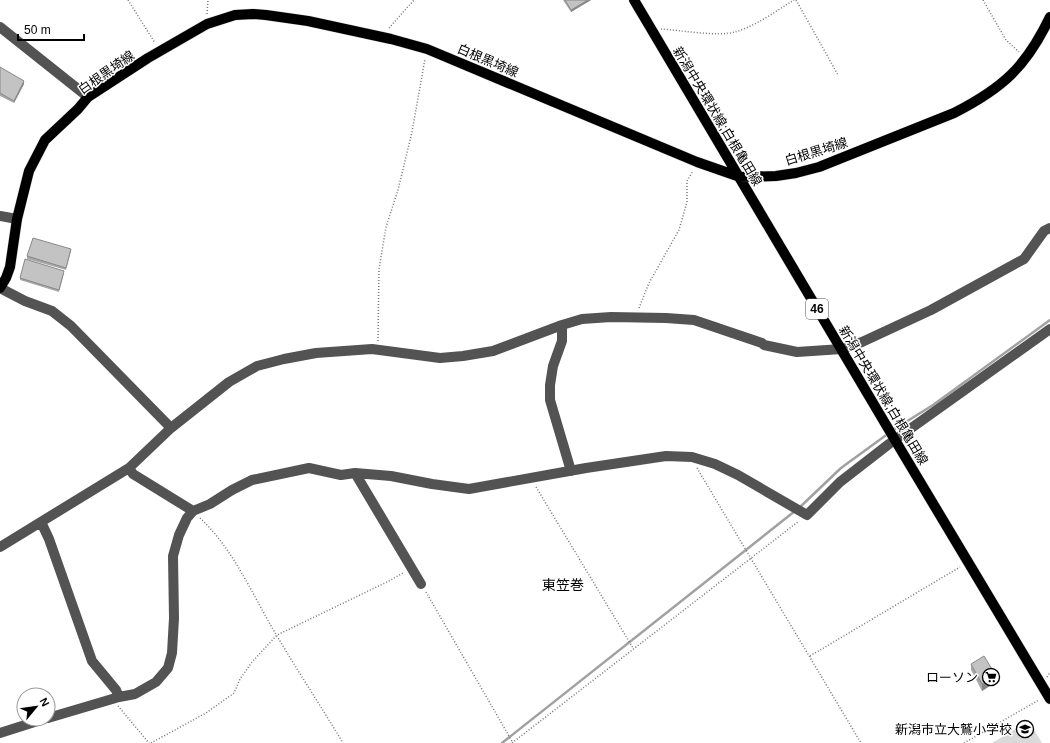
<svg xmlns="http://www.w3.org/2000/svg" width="1050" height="743" font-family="Helvetica,'Noto Sans JP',sans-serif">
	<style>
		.green { fill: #dadada }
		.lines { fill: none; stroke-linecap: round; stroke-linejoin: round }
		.stream { stroke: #a1a1a1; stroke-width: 2.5 }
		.major-casing { stroke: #dbdbdb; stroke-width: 11 }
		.path { stroke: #757575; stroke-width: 1.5; stroke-dasharray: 1 2; stroke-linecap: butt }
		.minor { stroke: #535353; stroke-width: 10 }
		.major { stroke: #000; stroke-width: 10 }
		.wall { fill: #a8a8a8 }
		.shaded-wall { fill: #888 }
		.building { fill: #c3c3c3; stroke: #888 }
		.labels { text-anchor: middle; stroke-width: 3; stroke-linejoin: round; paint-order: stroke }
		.shield { fill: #fff; stroke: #4c4c4c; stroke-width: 1 }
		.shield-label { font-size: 12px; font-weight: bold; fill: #000 }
		.street-label { font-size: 13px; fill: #000; stroke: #fff }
		.poi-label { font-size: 13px; fill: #000; stroke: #fff; text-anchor: end }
		.neighbourhood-label { font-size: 14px; fill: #000; stroke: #fff }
	</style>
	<rect width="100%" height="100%" fill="#fff"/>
	<path class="green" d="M1029,721L1042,743H992Z"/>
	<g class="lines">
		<path class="stream" d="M893,430L933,405L1050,320
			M799,508L841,468L889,433
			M502,743L795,511"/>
		<g class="major-casing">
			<path id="major" d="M634,0L895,440L1050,699
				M0,288L6,278L10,267L17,219L29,171L45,140L78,109L88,97L148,58L207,24L235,15L253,14L266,15L308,21L391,39L427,49L697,162L740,177L776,176L796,173L819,167L954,113C1003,88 1026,67 1050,17"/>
		</g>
		<path class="path" d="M128,0L155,43
			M796,0L838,75
			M983,0L1006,40L1019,52
			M207,14L208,0
			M389,28L414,0
			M661,29C679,30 719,37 735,32C756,26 776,11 794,0
			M639,308L649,283L679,230L687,202V181L693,171
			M378,341L379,269L386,227L398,190L412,132L425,59
			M697,468L861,743
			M536,487L633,648
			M200,518C231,547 249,587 270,624C293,664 319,703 343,743
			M426,592L513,743
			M810,656L960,567
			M1047,677L1050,672
			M118,706L149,743
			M151,743L206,713L234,693L240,679L252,662L277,635L387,582L403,573
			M512,743L799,521
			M964,743L1039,700"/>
		<path class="minor" d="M0,27L88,97
			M0,216L17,219
			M0,288L25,301L52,311L71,326L171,428
			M562,325V341L553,366L550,385V400L571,471
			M129,468L133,474L193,511
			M355,473L421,584
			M41,522L49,539L92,661L116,690L119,697
			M0,547L129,468L171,428L229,382L257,366L284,359L316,353L372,349L440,358L463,356L493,351L562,325L582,319L611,317L666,318L694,320L762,343L764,345L797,352L842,349L862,342L931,310L1024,259L1044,231L1050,228
			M48,718L119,697L135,694L156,682L168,668L172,653L174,618L173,556L179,535L187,518L193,511L210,504L232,490L252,480L309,468L341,475L355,473L391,476L432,484L469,489L586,468L666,456L692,457L715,464L738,475L807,515L840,482L889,444L1050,329
			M0,733L44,719"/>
		<use href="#major" class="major"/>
	</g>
	<path class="wall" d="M563,0H591L571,12Z
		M0,67L24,84L14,103L0,96Z
		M71,251L66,270L27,259V256Z
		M64,273L59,292L20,280V278Z
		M971,664L996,682L982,691L971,670Z"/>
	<path class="shaded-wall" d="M588,0H591L571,12V10Z
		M24,81V84L14,103V101Z
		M996,676V682L982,691V684Z"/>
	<path class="building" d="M565,0H588L571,10Z
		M0,67L24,81L14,101L0,93Z
		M33,238L71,249L66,268L27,256Z
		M25,259L64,271L59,290L20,278Z
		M984,656L996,676L982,684L971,664Z"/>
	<defs>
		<g id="supermarket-ring" transform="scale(0.9)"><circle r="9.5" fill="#fff" stroke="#000" stroke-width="1.5"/><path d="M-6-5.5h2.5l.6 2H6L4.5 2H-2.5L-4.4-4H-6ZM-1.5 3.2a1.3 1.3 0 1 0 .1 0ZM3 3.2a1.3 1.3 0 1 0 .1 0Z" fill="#000"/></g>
		<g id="school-ring" transform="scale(0.9)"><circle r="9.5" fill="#fff" stroke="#000" stroke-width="1.5"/><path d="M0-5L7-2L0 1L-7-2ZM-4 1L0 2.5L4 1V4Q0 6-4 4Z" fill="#000"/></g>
	</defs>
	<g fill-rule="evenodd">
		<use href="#supermarket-ring" x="991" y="677"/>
		<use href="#school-ring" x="1025" y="729"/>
	</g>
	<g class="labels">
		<rect class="shield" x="806" y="299" width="22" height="20" rx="3"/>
		<g class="shield-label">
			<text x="817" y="313">46</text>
		</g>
		<g class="street-label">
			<text transform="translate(488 60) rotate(23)" y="5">白根黒埼線</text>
			<text transform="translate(106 72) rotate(-35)" y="5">白根黒埼線</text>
			<text transform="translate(718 116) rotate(59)" y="5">新潟中央環状線;白根亀田線</text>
			<text transform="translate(816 151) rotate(-17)" y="5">白根黒埼線</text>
			<text transform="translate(884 395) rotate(59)" y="5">新潟中央環状線;白根亀田線</text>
		</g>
		<g class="poi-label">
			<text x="978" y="682">ローソン</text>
			<text x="1012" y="734">新潟市立大鷲小学校</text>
		</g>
		<g class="neighbourhood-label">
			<text x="563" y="590">東笠巻</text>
		</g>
	</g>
	<g transform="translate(36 707) rotate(61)"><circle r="19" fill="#ffffff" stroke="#999999"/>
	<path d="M0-3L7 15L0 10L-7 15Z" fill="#000000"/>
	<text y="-6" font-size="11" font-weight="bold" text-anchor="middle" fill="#000000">N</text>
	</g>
	<path d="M18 34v6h66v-6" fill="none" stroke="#000000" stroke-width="2"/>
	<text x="24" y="34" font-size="12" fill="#000000" stroke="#ffffff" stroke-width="3" paint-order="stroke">50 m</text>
</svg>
